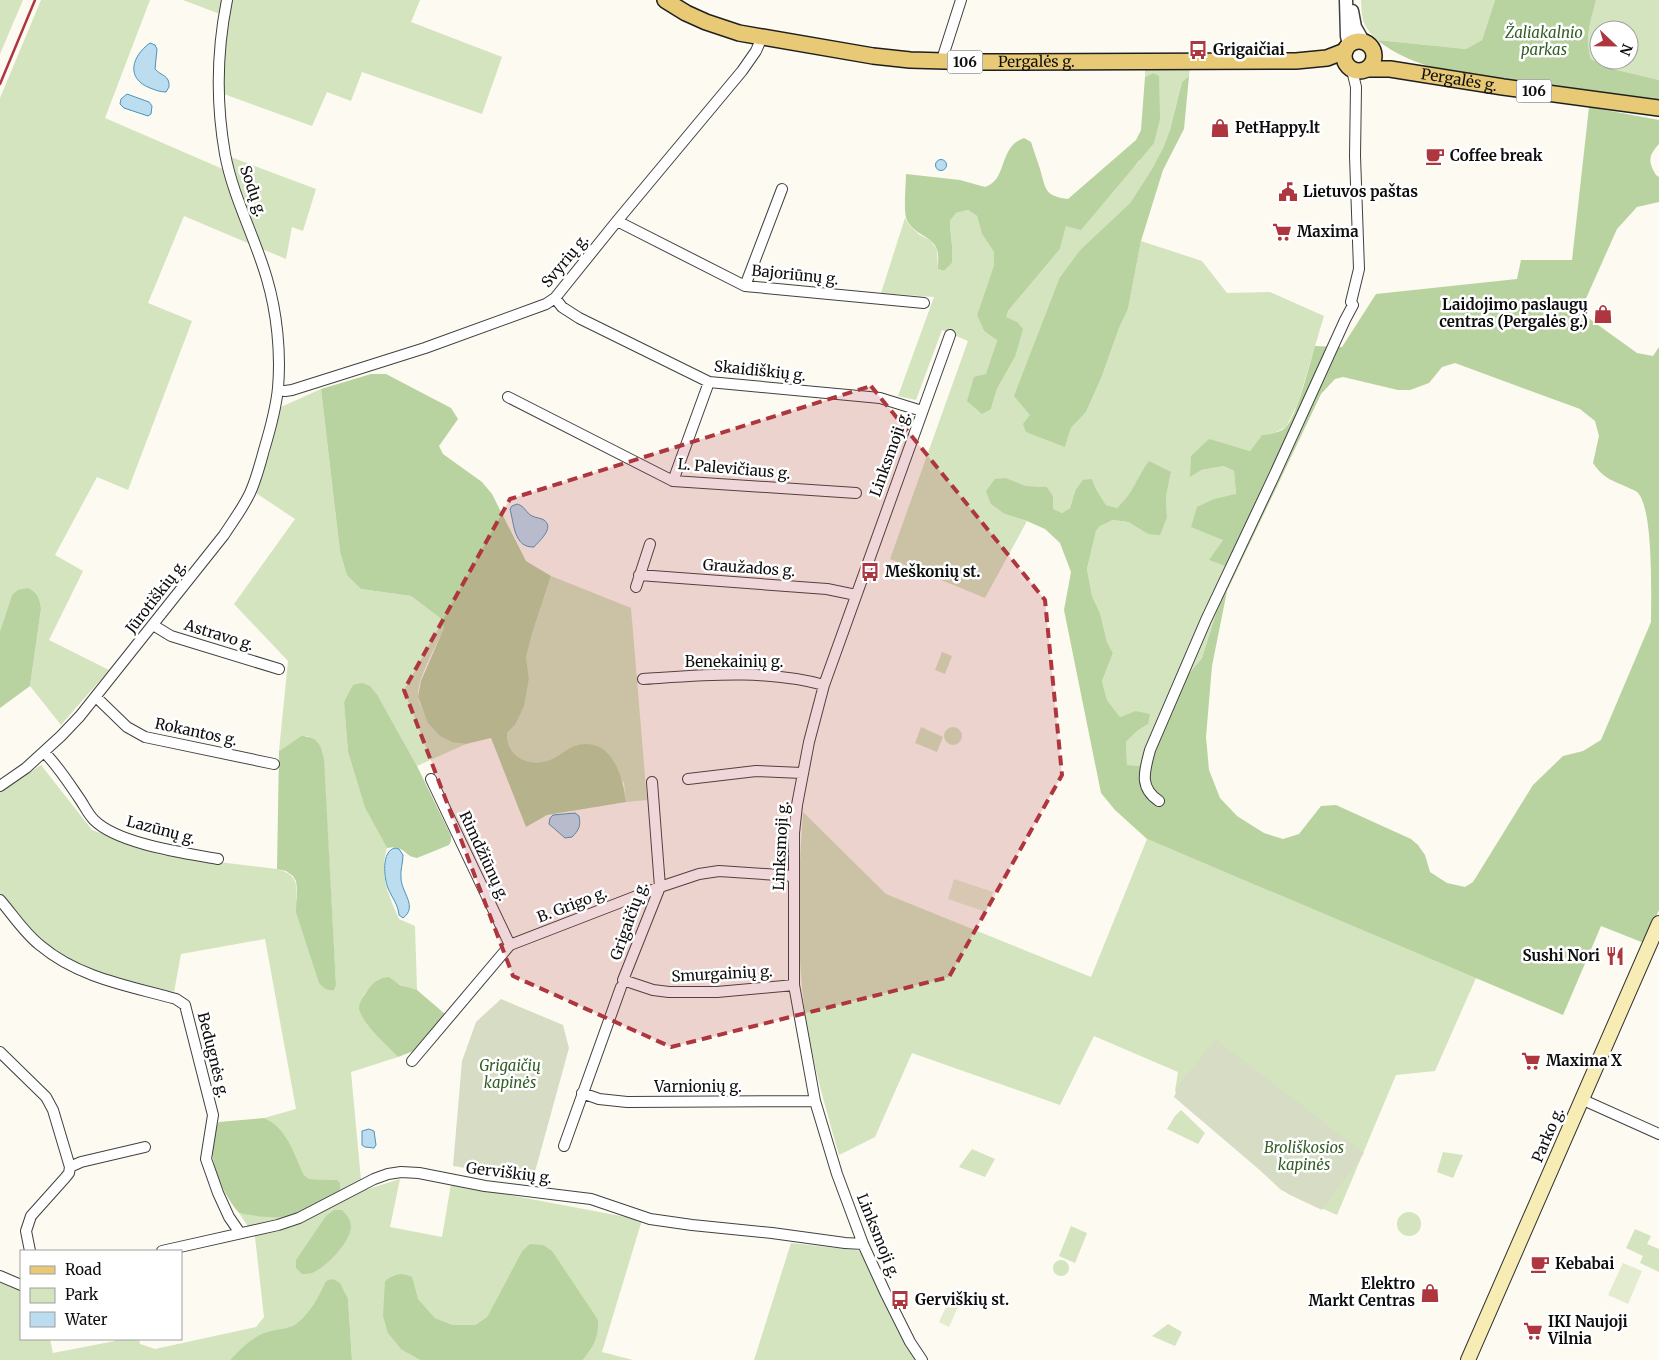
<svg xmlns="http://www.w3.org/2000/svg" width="1659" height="1360" font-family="Merriweather,serif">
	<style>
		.green { fill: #d3e4be; fill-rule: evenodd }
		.forest { fill: #b8d39f; fill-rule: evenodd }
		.cemetery { fill: #d6ddc4 }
		.pitch { fill: #e3eccf }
		.water { fill: #bbddef; stroke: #4b93bd }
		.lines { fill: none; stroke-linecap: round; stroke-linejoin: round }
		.minor-casing { stroke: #414141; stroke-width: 12 }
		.tertiary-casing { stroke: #414141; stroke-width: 15 }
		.secondary-casing { stroke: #303030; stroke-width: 16 }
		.primary-casing { stroke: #1f1f1f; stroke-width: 18 }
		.minor { stroke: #fff; stroke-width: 10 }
		.tertiary { stroke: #fff; stroke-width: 12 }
		.secondary { stroke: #f6ecb4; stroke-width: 14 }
		.primary { stroke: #e8c976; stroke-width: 15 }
		.rail { stroke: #ae363f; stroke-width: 2.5 }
		.marked { fill: #ae363f; fill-opacity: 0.2; stroke: #ae363f; stroke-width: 4; stroke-dasharray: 10 6; stroke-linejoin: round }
		.labels { text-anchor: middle; stroke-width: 5; stroke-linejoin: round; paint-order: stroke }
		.shield { fill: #fff; stroke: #565656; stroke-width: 1 }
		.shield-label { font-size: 14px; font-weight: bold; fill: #0e0e0e }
		.park-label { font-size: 15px; font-style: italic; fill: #335e26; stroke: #fff }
		.poi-label { font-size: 15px; font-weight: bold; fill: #0e0e0e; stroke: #fff; text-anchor: start }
		.street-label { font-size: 15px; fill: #0e0e0e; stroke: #fff }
	</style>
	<rect width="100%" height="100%" fill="#fdfaf1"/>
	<path class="green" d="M0,0H23L0,54Z
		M41,0H150L105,118L225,170L250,244L184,216L148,303L192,321L128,490L97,477L55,555L83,571L49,640L109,670L61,725L30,686L41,609L12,595L0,631V98Z
		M183,0H223L220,14Z
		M232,0H420L411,22L502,57L482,114L362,72L351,101L327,92L312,126L224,94C223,62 226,32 232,0Z
		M1361,0H1495L1482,40L1466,49L1377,40C1362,25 1362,20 1361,0Z
		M1596,0H1659V80L1613,69L1591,59C1584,37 1591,22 1596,0ZM1599,30H1629V60H1599Z
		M1145,66L1190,67L1189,76L1182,82L1170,130L1163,148L1152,169L1130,203L1080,250L1060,277L1065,447L1071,428L1086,412L1102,376L1119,328L1128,309L1141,241L1202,261L1227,293L1270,292L1324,316L1298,403L1286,427L1274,433L1262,435L1250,451L1236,447L1201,470L1222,466L1234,471L1236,495L1214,499L1223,540L1210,560L1225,566L1217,610L1202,658L1186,677L1145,766L1127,765L1126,742L1137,731L1148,724L1135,711L1120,717L1107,700L1102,681L1113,653L1107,642L1100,613L1092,596L1087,569L1096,531L1100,526L1113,520L1128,522L1148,534L1167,517L1166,497L1171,472L1135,485L1126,500L1117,508L1106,505L1096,489L1092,479L1075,491L1070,508L1062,513L1053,510V496L1047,487L1026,486L1006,478L1005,514L1027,521L985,598L890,559L968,341L942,330L916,400L898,396L934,297L881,293L905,218L910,226L920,235L930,240L937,249L938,269L944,271L952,263C954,249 950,235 950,221L956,213L968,210L977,216L982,234L994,252V265L977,315L984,331L997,339L986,375L991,409L997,389L1015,357L1017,322L1005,317L1008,311L1060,249L1066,226L1139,162L1153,73L1145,77Z
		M231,157L316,189L303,231L292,227L286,259L262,249L257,232L243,201Z
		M321,389L340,552L347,574L361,589L411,596L440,618L444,628C437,645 417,678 418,696C418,701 421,706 423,710C432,732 443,740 466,744L417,766L378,696L344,701L348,752L365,808L387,848C379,875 388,894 399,919L415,926L417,990C387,984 386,963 363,996L368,1025L398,1057L351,1072L362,1191L400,1179L390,1227L442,1237L451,1184L642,1220L602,1352L633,1360H583C594,1346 599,1338 598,1320L522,1251L487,1317L475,1325H453L435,1318L418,1299L403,1274L393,1275L385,1281L402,1350L420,1360H352L348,1299L326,1281C318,1297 311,1312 297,1323C288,1330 278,1328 267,1332C253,1336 240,1349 230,1360H0V1272L21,1279V1339H50L53,1353L115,1341L114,1339H139L140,1344L155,1349L256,1327L264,1317L255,1237L239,1213L279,1217L337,1180L309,1179L304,1175C294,1154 287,1127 264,1118L296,1109L265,939L181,954L174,992L96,972L75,965L39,940L0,893V792L41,765L92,830L160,855L277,869C295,874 298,881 296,899L336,985L323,752L308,736H301L279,751L288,661L234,604L295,519L256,493L270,452L281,407Z
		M551,576L631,608L647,800L626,802L624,783L592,745C585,745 579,744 572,747C566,749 562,755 556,758C534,769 507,761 507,733L515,725L529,678L526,657L533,631Z
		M942,652L952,656L945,674L935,670Z
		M921,727L943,737L937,752L915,743Z
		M944 736a9 9 0 1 1 18 0a9 9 0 1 1-18 0Z
		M803,812L886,894L1091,977L1147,839L1476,978L1435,1071L1396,1075L1337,1215L1281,1190L1175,1091L1178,1072L1094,1036L1060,1105L912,1053L875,1137L839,1155C826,1109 812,1062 805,1014C796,947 798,879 803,812Z
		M1181,1110L1205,1133L1198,1144L1167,1129L1175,1116Z
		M972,1149L995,1159L985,1177L959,1167Z
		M1443,1152L1463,1155L1453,1178L1437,1172Z
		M1397 1224a12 12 0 1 1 24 0a12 12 0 1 1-24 0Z
		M1071,1226L1087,1233L1075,1263L1059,1256Z
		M1635,1229L1651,1236L1647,1244L1659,1249V1272L1640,1263L1643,1256L1626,1248Z
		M791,1243L863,1251C879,1288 894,1325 915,1360H754Z
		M1053 1268a8 8 0 1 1 16 0a8 8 0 1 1-16 0Z
		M1168,1324L1182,1332L1175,1346L1152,1336Z"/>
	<path class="forest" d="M1495,0H1596C1591,22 1584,37 1591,59L1613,69L1659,80V102L1435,68C1414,62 1395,54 1377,40L1466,49L1482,40Z
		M1153,73L1159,76L1160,119L1154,143L1081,230L1066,226L1060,249L1008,311L1006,317L1017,322L1023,329L1015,357L997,389L991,409L982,414L967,401L974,377L986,374L997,340L984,331L977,315L994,265V252L982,234L977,216L968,210L956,213L950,221C950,236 954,249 952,263L944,271L938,269C938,263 939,255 937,249C932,236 913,234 907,220C903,213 906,184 906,174L960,180L985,187C1008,180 998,147 1024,138L1031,142C1034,151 1037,160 1040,169C1046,189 1044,196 1068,199L1136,140L1141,130L1145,77Z
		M1189,76L1184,129L1163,170L1141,241L1128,309L1119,328L1102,376L1086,412L1071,428L1065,447L1026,432L1023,424L1030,415L1014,396L1060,277L1080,250L1130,203L1152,169L1163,148L1170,130L1182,82Z
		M1589,107L1659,120V144C1648,156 1648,162 1656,175L1659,177V202L1637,207L1617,229L1580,312L1637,353L1653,356L1659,347V910L1644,943L1601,926L1563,1015L1147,839L1115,810L1101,793L1064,610L1071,572L1060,543L1045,529L1027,521L1005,514L991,504L986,491L995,479L1006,478L1026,486L1047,487L1053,496V509L1062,513L1070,508L1075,491L1083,480L1092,479L1096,489L1106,505L1117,508C1133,494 1137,477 1149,461L1171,472L1166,497L1167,517L1160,535L1148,534L1128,522L1113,520L1100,526L1096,531L1087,569L1092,596L1100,613L1107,642L1113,653L1102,681L1107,700L1120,717L1135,711L1150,714L1148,724L1137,731L1126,742L1127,765L1145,766L1186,677L1202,658L1217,610L1225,566L1209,560L1223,540L1191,527L1197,507L1214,499L1236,494L1234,471L1223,466L1201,470L1190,477L1191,456L1209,439L1250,451L1262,435C1270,434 1279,433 1285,428C1297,418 1310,362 1315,346L1342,347L1376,294L1517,279L1521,260H1572ZM1455,363L1580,409L1595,421L1599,436L1593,463C1603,478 1611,480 1627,487C1630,489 1635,490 1637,492C1654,507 1651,598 1651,622L1601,740L1583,751L1563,756L1533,785L1473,882L1465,887L1447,883L1430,872L1425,855L1418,845L1411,839L1336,805L1321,806L1299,834L1283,839L1264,833L1237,816L1220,798L1209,770L1206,737L1212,666L1227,591L1321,394L1335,379L1343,377L1398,390H1410L1429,383L1442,367Z
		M371,374H386L451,408L458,419L439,446L443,454L482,482L492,494L526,561L551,576L533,631L526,657L529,678L524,706L515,725L507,733C507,743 510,751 518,757C530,765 546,764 558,756C563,753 568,748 574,746C611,734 623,776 626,802L547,815L526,827L491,738L466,744L452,742L440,736L428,723L418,697L421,681L444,628L440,618L411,596L361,589L347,575L340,552L321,389Z
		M28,588C38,593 39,598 41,609L30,686L0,708V631L12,595L18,590Z
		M362,683L370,686L378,696L417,766L451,836V841L449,845L417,858C403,856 406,845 387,848L365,808L348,752L344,702L353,685Z
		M301,736C316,736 322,745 324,759L336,985L334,990C327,991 324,988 319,983L296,912L297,889L296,881L293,876L286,871L277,869L279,751Z
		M389,977L400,985L417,990L445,1014L416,1050L398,1057C388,1046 361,1023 359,1008C359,1003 364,995 367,991C373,982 378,978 389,977Z
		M264,1118C287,1127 294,1154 304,1175L309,1179L337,1180L340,1183V1190C328,1204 297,1217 279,1217C266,1218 251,1215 239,1213C220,1190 202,1151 219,1122Z
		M334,1210H342C347,1215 351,1220 351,1227C350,1242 327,1266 314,1272C310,1274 307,1274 302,1274L296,1268V1260L326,1216Z
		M530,1244L543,1245L552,1251L598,1320C599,1338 594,1346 583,1360H420L402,1350L388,1333L383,1316L385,1281C394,1273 401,1272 412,1277L418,1299L435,1318L453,1325H475L487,1317L522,1251Z
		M333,1279L340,1283L348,1299L352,1360H230C240,1349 253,1336 267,1332C278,1328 288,1330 297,1323C311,1312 318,1297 326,1281Z"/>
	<path class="cemetery" d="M501,999L563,1025L569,1048L533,1179L453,1166L462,1061L476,1022Z
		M1215,1039L1364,1153L1322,1210L1288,1194L1174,1097L1179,1085Z"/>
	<path class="pitch" d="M954,879L993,892L986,912L948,899Z
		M1623,1263L1642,1271L1628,1304L1608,1295Z
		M948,1303L958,1307L949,1327L939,1322Z"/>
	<path class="water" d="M150,43L155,45L157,49L155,69C161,76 170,75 169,87L166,92C160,92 155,90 150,88C125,78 132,56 150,43Z
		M127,94L149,102L152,106L151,114L148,116L124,108L120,104L121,99Z
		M935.5 165a5.5 5.5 0 1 1 11 0a5.5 5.5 0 1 1-11 0Z
		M517,504C525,506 526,513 532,516C536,518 541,518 544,520C555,528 539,541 534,547C514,548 514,524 510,509L512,506Z
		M575,813L579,816C581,826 579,830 572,837L565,838L549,824L550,818L553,815Z
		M395,848L399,849L403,855C403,863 400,870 401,879C402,893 418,907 403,918L399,915C398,904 392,898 388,888C384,878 381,851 395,848Z
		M369,1129L374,1131L376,1145L374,1148L365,1147L362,1145V1131Z"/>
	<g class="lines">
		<g class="minor-casing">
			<path id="minor" d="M942,62L944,53L961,0
				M617,221L745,286L924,303
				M745,286L782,189
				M555,298L562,307L579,318L709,382L880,398L922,411
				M278,390L285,391L292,390L425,348L546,304L555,298L617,221L742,71L756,51L762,37
				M508,397L673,481L856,493
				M673,481L709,382
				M639,575L827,589L856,595
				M636,587L650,544
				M153,625L171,636L279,669
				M643,679C704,675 764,669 824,685
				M96,697L127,727L145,737L274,764
				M44,752C58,766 68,782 79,798C84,805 88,814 94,820C118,844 185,853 218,859
				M431,779L510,945
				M688,779L756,771L802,773
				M652,782L660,887L623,980L653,990L669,992H717L794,985
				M0,786L26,768L61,736L80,716L224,535C233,521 243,508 250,493C256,480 260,465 264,450C270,430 276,409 278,388C281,353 277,313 267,279C255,237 233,197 225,154C216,103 217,50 227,0
				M1159,801C1138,787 1145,770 1150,750L1206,620L1274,476L1345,320L1353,305L1351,302L1359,269L1355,156L1356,87L1352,70
				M0,900C13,915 25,934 41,946C79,978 130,986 176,999L185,1005L213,1115L206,1159L218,1193L229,1217L240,1233
				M0,1052L46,1097L53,1110L70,1167
				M412,1061L510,945L660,887L699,874L719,871L794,876
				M582,1093L599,1099L627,1102L815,1101
				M1581,1099L1659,1134
				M564,1146L621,987
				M30,1251L26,1231L31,1216L65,1178L69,1173L70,1167L81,1162L145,1147
				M162,1251L278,1225L299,1218L374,1179L388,1174L401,1172L419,1173L485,1186L591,1199L650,1219L692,1225L772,1233L845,1243L863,1244
				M0,1276L21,1285
				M922,1360L910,1342L885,1292L863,1244L837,1174L815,1101L794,985V833L797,805L809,742L824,685L950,335"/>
		</g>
		<g class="tertiary-casing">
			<path id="tertiary" d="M1346,0L1347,36L1349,45
				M1352,11L1355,27L1363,41"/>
		</g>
		<g class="secondary-casing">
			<path id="secondary" d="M1468,1360L1659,923"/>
		</g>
		<g class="primary-casing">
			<g id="primary">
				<path id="s1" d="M665,0L686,13L706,22L739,33L873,56L910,60L979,62L1296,61L1327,58L1345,51"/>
				<circle cx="1359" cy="56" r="15"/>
				<path id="s2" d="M1368,69H1390L1503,87L1659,108"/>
			</g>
		</g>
		<use href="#minor" class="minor"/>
		<use href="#tertiary" class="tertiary"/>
		<use href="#secondary" class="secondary"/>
		<use href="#primary" class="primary"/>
		<path class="rail" d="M0,84L35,0"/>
	</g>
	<path class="marked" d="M871,386L1045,600L1062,775L949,977L671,1047L513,976L404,690L510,499Z"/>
	<defs>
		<g id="bus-bare" transform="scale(1.5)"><path d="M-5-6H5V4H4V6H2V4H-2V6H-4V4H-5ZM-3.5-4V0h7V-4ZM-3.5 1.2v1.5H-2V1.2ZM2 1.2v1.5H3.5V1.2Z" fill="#ae363f" stroke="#fff" stroke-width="2.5" paint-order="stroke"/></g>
		<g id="shop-bare" transform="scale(1.5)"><path d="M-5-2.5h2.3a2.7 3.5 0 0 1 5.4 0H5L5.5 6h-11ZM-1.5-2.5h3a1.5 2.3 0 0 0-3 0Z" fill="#ae363f" stroke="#fff" stroke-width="2.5" paint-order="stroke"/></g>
		<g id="cafe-bare" transform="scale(1.5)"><path d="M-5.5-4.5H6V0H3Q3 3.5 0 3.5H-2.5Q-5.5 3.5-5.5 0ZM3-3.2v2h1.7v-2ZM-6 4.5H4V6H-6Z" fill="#ae363f" stroke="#fff" stroke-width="2.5" paint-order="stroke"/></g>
		<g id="civic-bare" transform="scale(1.5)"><path d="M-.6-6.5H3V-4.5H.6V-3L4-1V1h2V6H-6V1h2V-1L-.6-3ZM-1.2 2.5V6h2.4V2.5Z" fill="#ae363f" stroke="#fff" stroke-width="2.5" paint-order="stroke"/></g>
		<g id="supermarket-bare" transform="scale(1.5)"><path d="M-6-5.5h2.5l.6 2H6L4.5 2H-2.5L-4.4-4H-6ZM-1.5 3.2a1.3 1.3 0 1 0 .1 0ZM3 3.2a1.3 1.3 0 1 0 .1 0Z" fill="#ae363f" stroke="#fff" stroke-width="2.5" paint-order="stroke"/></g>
		<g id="restaurant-bare" transform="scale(1.5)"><path d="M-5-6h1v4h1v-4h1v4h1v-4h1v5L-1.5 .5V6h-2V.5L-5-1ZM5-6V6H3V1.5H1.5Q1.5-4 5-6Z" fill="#ae363f" stroke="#fff" stroke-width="2.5" paint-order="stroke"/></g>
	</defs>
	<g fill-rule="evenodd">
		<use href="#bus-bare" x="1198" y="50"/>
		<use href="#shop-bare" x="1220" y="128"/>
		<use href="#cafe-bare" x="1435" y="156"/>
		<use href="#civic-bare" x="1288" y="192"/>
		<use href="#supermarket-bare" x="1282" y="232"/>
		<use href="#shop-bare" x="1603" y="314"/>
		<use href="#bus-bare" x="870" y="572"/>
		<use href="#restaurant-bare" x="1615" y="956"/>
		<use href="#supermarket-bare" x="1531" y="1061"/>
		<use href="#cafe-bare" x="1540" y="1264"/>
		<use href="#shop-bare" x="1430" y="1293"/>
		<use href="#bus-bare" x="900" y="1300"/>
		<use href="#supermarket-bare" x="1533" y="1331"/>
	</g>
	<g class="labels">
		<g class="shield">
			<rect x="947.5" y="50.5" width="35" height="23" rx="4"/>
			<rect x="1516.5" y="79.5" width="35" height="23" rx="4"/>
		</g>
		<g class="shield-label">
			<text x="965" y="67">106</text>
			<text x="1534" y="96">106</text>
		</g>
		<g class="park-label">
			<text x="1544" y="38">Žaliakalnio<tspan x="1544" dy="17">parkas</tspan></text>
			<text x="510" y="1071">Grigaičių<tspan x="510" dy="17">kapinės</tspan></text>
			<text x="1304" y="1153">Broliškosios<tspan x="1304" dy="17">kapinės</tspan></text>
		</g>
		<g class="poi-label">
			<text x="1213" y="55">Grigaičiai</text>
			<text x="1235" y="133">PetHappy.lt</text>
			<text x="1450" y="161">Coffee break</text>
			<text x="1303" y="197">Lietuvos paštas</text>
			<text x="1297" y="237">Maxima</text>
			<text x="1588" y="310" text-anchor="end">Laidojimo paslaugų<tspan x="1588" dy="17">centras (Pergalės g.)</tspan></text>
			<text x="885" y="577">Meškonių st.</text>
			<text x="1600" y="961" text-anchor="end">Sushi Nori</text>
			<text x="1546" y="1066">Maxima X</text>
			<text x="1555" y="1269">Kebabai</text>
			<text x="1415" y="1289" text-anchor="end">Elektro<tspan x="1415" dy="17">Markt Centras</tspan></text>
			<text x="915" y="1305">Gerviškių st.</text>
			<text x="1548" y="1327">IKI Naujoji<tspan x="1548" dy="17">Vilnia</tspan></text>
		</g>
		<g class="street-label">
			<text dy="5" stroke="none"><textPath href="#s1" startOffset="381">Pergalės g.</textPath></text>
			<text dy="5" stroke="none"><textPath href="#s2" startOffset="92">Pergalės g.</textPath></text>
			<text transform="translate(253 191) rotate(71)" y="5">Sodų g.</text>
			<text transform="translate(565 261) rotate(-50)" y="5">Svyrių g.</text>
			<text transform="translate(795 275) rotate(6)" y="5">Bajoriūnų g.</text>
			<text transform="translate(760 371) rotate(6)" y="5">Skaidiškių g.</text>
			<text transform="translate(890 454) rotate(-70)" y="5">Linksmoji g.</text>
			<text transform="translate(734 469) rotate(5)" y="5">L. Palevičiaus g.</text>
			<text transform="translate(749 568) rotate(4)" y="5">Graužados g.</text>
			<text transform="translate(156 597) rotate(-52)" y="5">Jūrotiškių g.</text>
			<text transform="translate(219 635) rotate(17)" y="5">Astravo g.</text>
			<text x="734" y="667">Benekainių g.</text>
			<text transform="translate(196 732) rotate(12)" y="5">Rokantos g.</text>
			<text transform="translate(161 830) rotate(15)" y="5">Lazūnų g.</text>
			<text transform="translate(781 846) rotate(-87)" y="5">Linksmoji g.</text>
			<text transform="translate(484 856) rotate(65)" y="5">Rimdžiūnų g.</text>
			<text transform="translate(572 905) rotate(-21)" y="5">B. Grigo g.</text>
			<text transform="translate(629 921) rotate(-70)" y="5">Grigaičių g.</text>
			<text transform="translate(722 974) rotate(-3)" y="5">Smurgainių g.</text>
			<text transform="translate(213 1055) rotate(76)" y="5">Bedugnės g.</text>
			<text x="698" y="1092">Varnionių g.</text>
			<text transform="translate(1548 1135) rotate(-67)" y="5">Parko g.</text>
			<text transform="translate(509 1173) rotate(7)" y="5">Gerviškių g.</text>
			<text transform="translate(878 1236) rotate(68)" y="5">Linksmoji g.</text>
		</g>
	</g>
	<rect x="20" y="1250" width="162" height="90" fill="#ffffff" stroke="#9f9f9f"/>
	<rect x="30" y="1266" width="25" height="8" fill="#e8c976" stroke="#9f9f9f"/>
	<text x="65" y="1275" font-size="15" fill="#0e0e0e">Road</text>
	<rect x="30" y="1288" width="25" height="15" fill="#d3e4be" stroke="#9f9f9f"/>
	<text x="65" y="1300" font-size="15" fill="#0e0e0e">Park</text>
	<rect x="30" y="1312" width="25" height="15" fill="#bbddef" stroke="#9f9f9f"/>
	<text x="65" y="1325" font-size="15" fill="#0e0e0e">Water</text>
	<g transform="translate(1614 45) rotate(112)"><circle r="24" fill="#ffffff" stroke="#9f9f9f"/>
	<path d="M0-4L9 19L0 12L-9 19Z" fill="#ae363f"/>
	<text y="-8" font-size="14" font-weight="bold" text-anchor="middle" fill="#0e0e0e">N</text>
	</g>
</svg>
